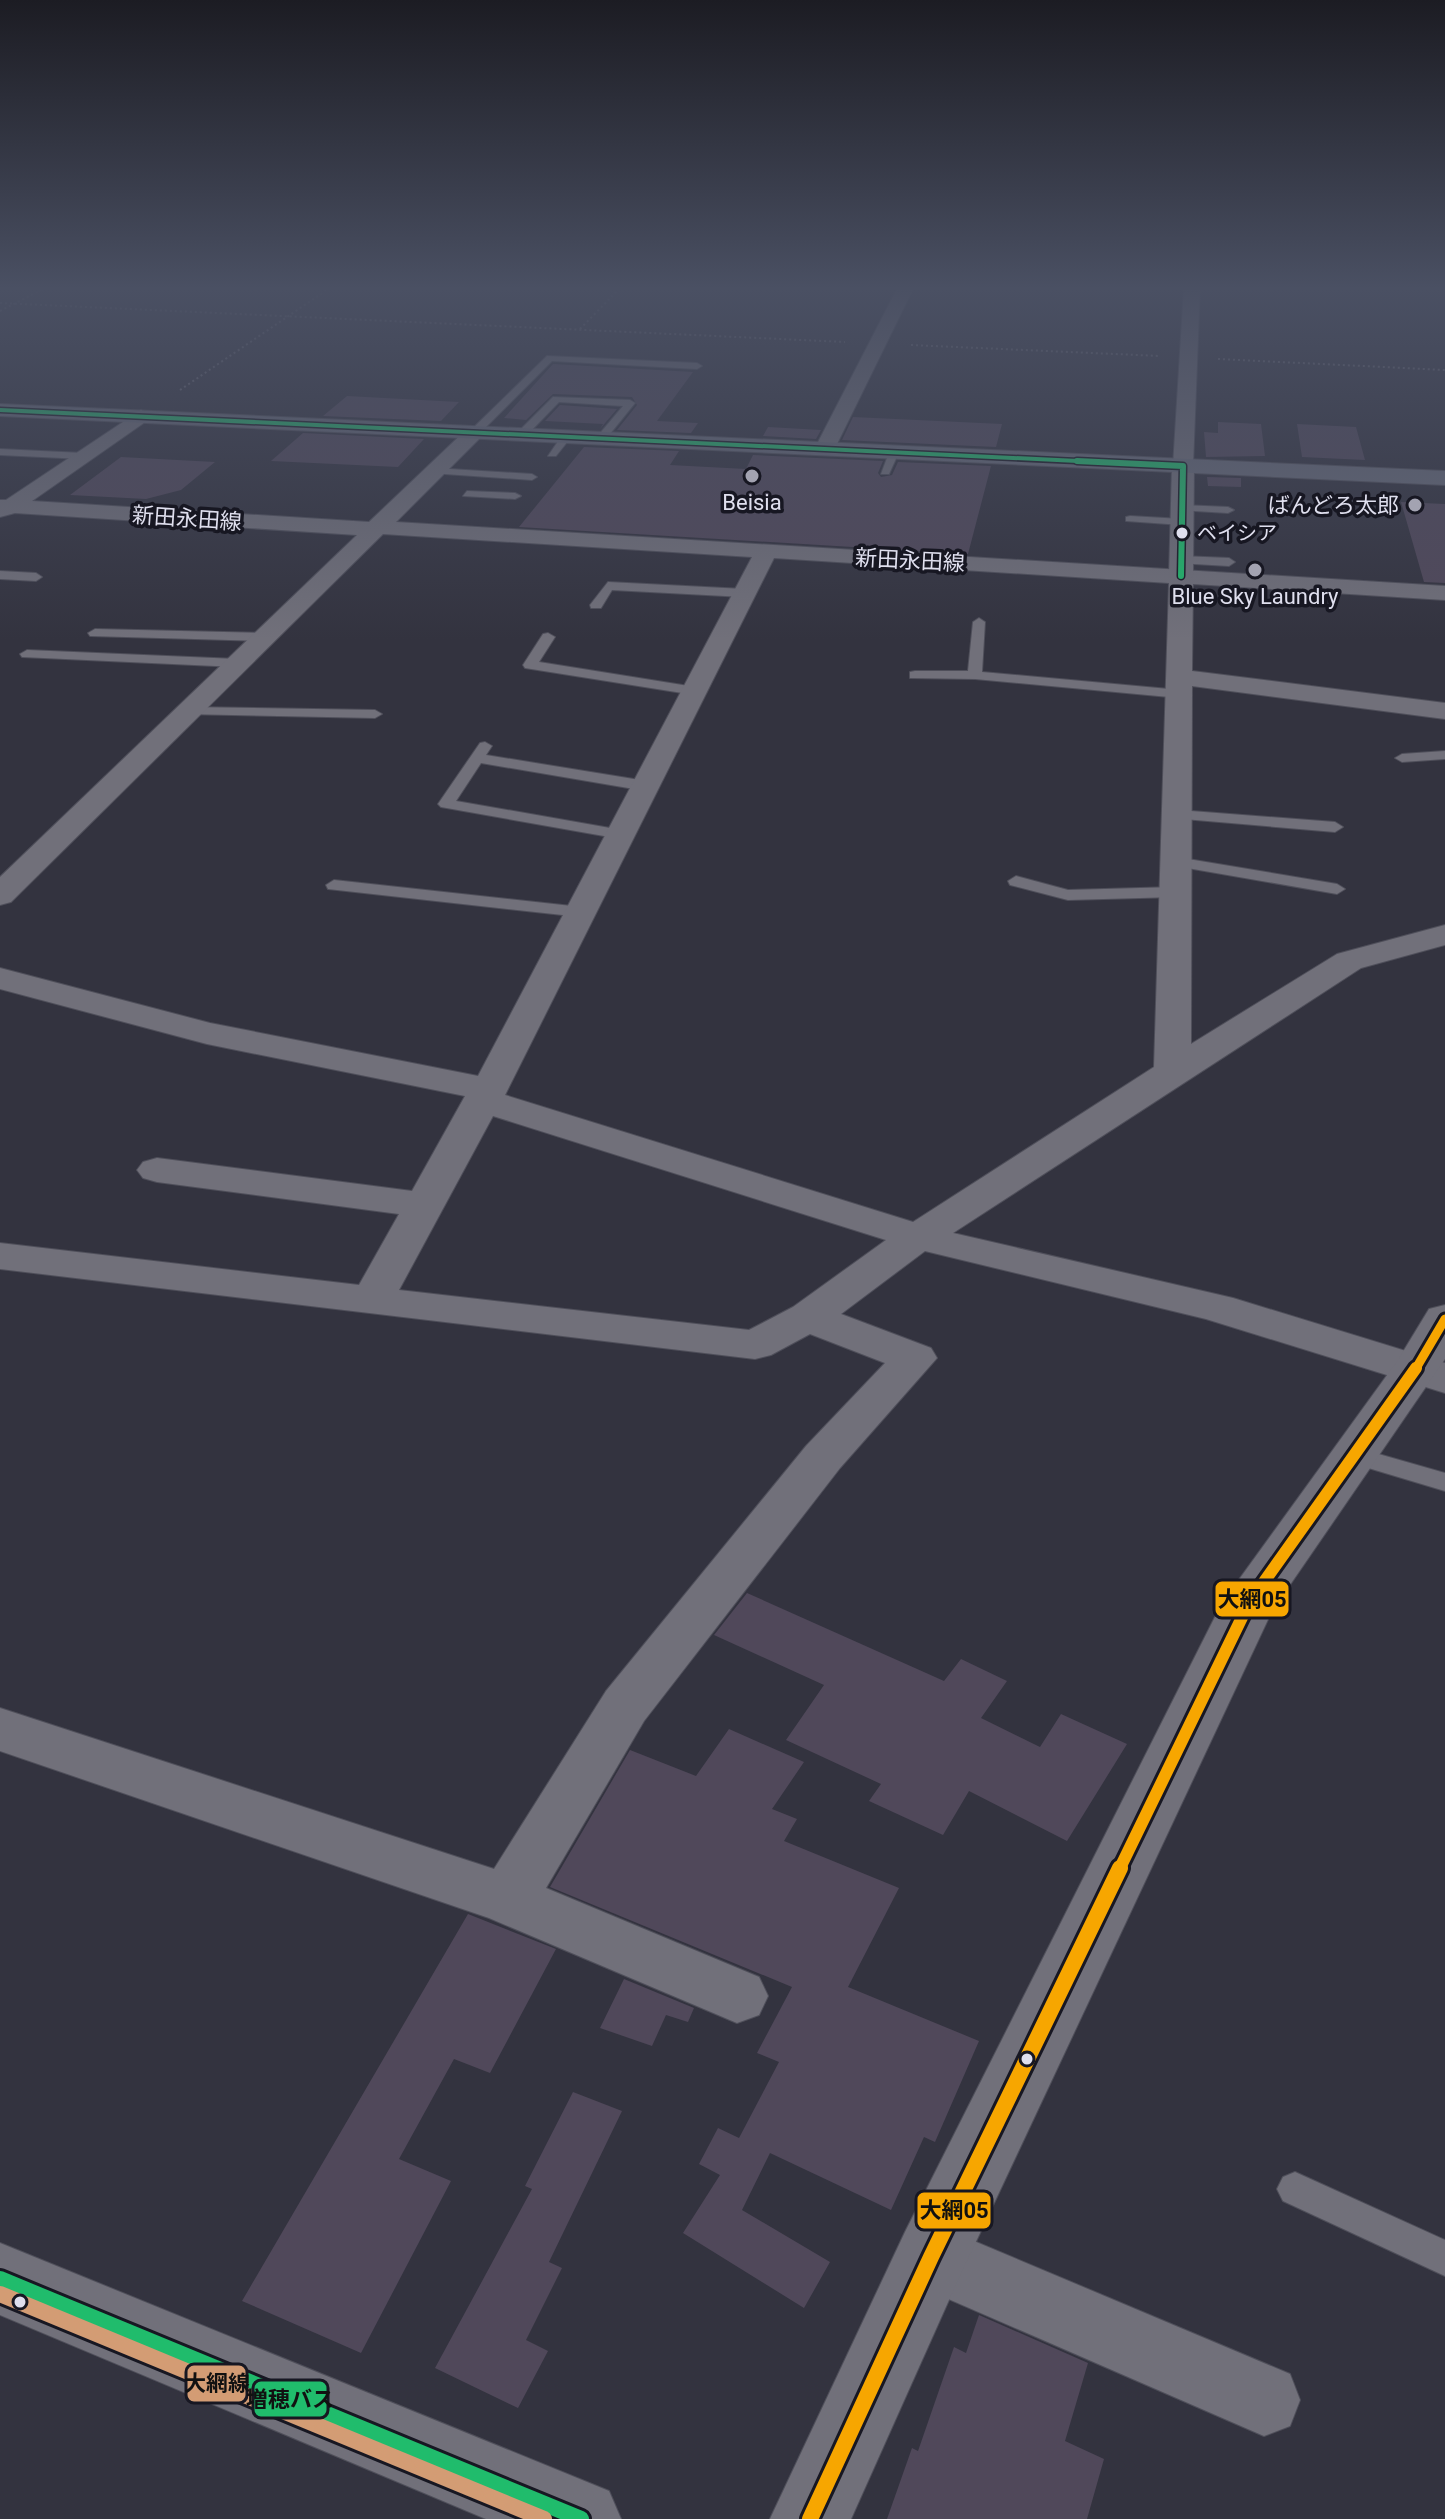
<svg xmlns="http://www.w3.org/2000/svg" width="1445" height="2519" font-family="Roboto,'Noto Sans JP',sans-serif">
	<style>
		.building { fill: #50485a }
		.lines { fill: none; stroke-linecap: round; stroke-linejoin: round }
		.lane-casing { stroke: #4f4f5a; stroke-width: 2 }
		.street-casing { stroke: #4f4f5a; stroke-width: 2 }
		.secondary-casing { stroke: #4f4f5a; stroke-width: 2 }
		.highway-casing { stroke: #4f4f5a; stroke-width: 2 }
		.path { stroke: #6b6a75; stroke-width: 2; stroke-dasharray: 2 3; stroke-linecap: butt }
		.lane { fill: #71707a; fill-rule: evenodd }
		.street { fill: #71707a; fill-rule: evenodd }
		.secondary { fill: #71707a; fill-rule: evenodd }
		.highway { fill: #676a78; fill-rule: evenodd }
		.bus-1-far2-casing { stroke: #171722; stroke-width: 7 }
		.bus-1-far1-casing { stroke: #171722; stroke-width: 9 }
		.bus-1-casing { stroke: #171722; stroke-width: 22 }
		.bus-2-far2-casing { stroke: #171722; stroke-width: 15 }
		.bus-2-far1-casing { stroke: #171722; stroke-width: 18 }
		.bus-2-casing { stroke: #171722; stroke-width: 22 }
		.bus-3-casing { stroke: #171722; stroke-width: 22 }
		.bus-1-far2 { stroke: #20bc6c; stroke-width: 4 }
		.bus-1-far1 { stroke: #20bc6c; stroke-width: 6 }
		.bus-1 { stroke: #20bc6c; stroke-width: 16 }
		.bus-2-far2 { stroke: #f7a600; stroke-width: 9 }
		.bus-2-far1 { stroke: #f7a600; stroke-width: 12 }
		.bus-2 { stroke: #f7a600; stroke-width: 16 }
		.bus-3 { stroke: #d39c74; stroke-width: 16 }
		.poi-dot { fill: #a3a3b1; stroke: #171722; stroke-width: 3 }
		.bus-dot { fill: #dfdfee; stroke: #171722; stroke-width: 3 }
		.labels { text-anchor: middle; stroke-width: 7; stroke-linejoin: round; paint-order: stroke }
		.far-bus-label { font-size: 20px; fill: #dfdfee; stroke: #171722; text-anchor: start }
		.far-poi-label { font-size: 22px; fill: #dfdfee; stroke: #171722 }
		.far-street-label { font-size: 22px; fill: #dfdfee; stroke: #171722 }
		.line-badge { stroke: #171722; stroke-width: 3 }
		.pale-badge-label { font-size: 22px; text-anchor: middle; font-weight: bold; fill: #111 }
	</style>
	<rect width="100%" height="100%" fill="#33333f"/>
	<path class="building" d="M553,364L693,372L657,421L698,423L691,433L617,430L637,405L632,397L553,394L526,420L504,418Z
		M347,396L459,402L441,421L323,416Z
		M560,405L617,409L600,429L603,424L545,421Z
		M853,417L1002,424L996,447L842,440Z
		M1218,422L1261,424L1265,456L1206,457L1204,432L1218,433Z
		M1297,424L1356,427L1365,460L1302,457Z
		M768,427L821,430L816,439L763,436Z
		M303,433L424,439L398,467L271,461Z
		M584,447L679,451L670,465L746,469L753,455L883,461L878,473L881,477L892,475L898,462L991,466L968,554L519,527Z
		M121,457L215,462L181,490L146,499L70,495Z
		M1207,477L1241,478V487L1208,486Z
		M1401,502L1445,504V583L1424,582Z
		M747,1593L944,1681L961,1659L1007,1681L981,1718L1040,1747L1061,1714L1127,1744L1067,1841L969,1791L943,1835L869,1801L881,1784L786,1740L824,1685L714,1635Z
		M729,1729L804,1762L772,1809L797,1819L784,1841L899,1888L848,1987L979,2041L935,2142L924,2137L891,2210L770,2153L742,2210L830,2262L804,2308L683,2233L720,2175L699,2164L718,2128L739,2138L779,2062L757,2053L792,1987L550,1887L630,1750L696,1776Z
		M468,1914L556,1949L490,2073L454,2059L399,2159L451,2181L361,2353L242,2301Z
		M624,1979L694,2008L688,2022L666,2015L652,2046L600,2028Z
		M573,2092L622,2111L549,2262L562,2268L526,2340L548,2351L518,2408L435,2368L532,2189L525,2186Z
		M979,2315L1088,2363L1065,2441L1104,2459L1087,2519H887L912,2448L918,2451L954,2347L966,2353Z"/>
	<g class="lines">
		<g class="lane-casing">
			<path id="lane" d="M547,356L697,363L702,366L697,369L552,361L479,434H471V430Z
				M553,397L630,400L635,403L605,440L596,438L623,406L559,402L526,436H518V432Z
				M563,434L572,436L556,456H548Z
				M0,449L83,453L88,456L83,459L0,455Z
				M890,450L899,452L889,474H881Z
				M434,468L532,474L537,477L532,480L430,473Z
				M467,491L515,493L521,496L515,499L463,496Z
				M1182,505L1228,507L1234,510L1228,513L1178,510Z
				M1130,516L1182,519L1188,522L1182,525L1126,521V517Z
				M1181,556L1229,558L1235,562L1229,566L1177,563L1175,560Z
				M0,571L36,573L42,577L36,581L0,579Z
				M608,582L744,589L750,593L744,597L612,590L601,608H591L590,605Z
				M979,618L985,622L982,672L1180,690L1187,694L1180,698L975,679L910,678V672L915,671H968L973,622Z
				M95,629L263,633L270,637L263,641L90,636L88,633Z
				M548,633L555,637L539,662L695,687L702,691L695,695L525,668L523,665L543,634Z
				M27,650L237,659L244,663L237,667L22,657L20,654Z
				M188,707L375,710L382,714L375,718L183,714V708Z
				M485,742L492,746L486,755L646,781L654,786L646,791L481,763L456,801L627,831L629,834L621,839L441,807L438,804L480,743Z
				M1445,751V759L1402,762L1395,758L1402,754Z
				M1178,810L1335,822L1343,827L1335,832L1172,818V812Z
				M1176,857L1337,884L1345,889L1337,894L1170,865L1168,862Z
				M1016,876L1068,890L1176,887L1184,892L1176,897L1068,900L1010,885L1008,881Z
				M334,880L581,907L590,912L581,917L328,889L326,885Z
				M1354,1447L1445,1473V1491L1345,1461L1342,1455L1345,1449Z
				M1295,2172L1445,2240V2276L1283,2201L1277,2189L1283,2177Z"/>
		</g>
		<g class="street-casing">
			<path id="street" d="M898,287H914L835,448L825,454L818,452L815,448Z
				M1184,287H1200L1193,466L1183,472L1173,466Z
				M141,410L151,416L148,420L32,501L369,522L468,428H482L485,432L482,436L396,522L1445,586V600L1193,584L1192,671L1445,703V719L1192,686L1191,1044L1337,954L1445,925V945L1361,968L953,1233L1233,1298L1445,1363V1393L1206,1319L925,1251L841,1314L931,1348L937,1358L840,1468L644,1721L546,1888L759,1977L768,1996L759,2015L737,2023L489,1918L0,1751V1708L494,1869L606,1691L806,1446L885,1363L810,1334L771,1355L755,1359L0,1269V1243L359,1285L399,1214L157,1182L143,1178L137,1170L143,1162L157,1158L412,1191L465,1096L207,1044L0,989V968L210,1023L478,1076L752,557L383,534L11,902L0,905V877L357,535L15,513L0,517V500H6ZM774,558L1169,583L1154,1067L913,1222L505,1095ZM493,1116L886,1240L793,1307L749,1330L399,1290Z
				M931,2223L1290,2374L1300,2400L1290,2426L1264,2436L907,2281L897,2257L907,2233Z"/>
		</g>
		<g class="secondary-casing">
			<path id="secondary" d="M1183,460L1194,466L1193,576L1181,583L1169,576L1172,466Z
				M1445,1305V1359L1272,1611L957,2282L851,2519H770L905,2232L1222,1603L1398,1360L1429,1309Z
				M0,2243L609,2491L621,2519H486L0,2315Z"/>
		</g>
		<g class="highway-casing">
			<path id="highway" d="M0,404L1445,471V485L0,416Z"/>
		</g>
		<path class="path" d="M0,303L845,342
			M0,311L47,287
			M580,329L621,287
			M911,345L1160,356
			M1218,359L1445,370
			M180,390L331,287"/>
		<use href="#lane" class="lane"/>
		<use href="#street" class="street"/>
		<use href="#secondary" class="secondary"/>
		<use href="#highway" class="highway"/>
		<g class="bus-1-far2-casing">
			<path id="bus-1-far2" d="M0,410L1119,463"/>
		</g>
		<g class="bus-1-far1-casing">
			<path id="bus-1-far1" d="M1077,461L1183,466
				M1181,576L1183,466"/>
		</g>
		<g class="bus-1-casing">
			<path id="bus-1" d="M0,2279L581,2519"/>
		</g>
		<g class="bus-2-far2-casing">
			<path id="bus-2-far2" d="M1415,1370L1445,1319"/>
		</g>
		<g class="bus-2-far1-casing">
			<path id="bus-2-far1" d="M1119,1870L1249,1603L1416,1368"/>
		</g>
		<g class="bus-2-casing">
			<path id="bus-2" d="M810,2519L931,2257L1120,1868"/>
		</g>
		<g class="bus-3-casing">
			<path id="bus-3" d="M0,2294L544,2519"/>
		</g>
		<use href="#bus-1-far2" class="bus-1-far2"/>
		<use href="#bus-1-far1" class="bus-1-far1"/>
		<use href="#bus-1" class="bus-1"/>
		<use href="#bus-2-far2" class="bus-2-far2"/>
		<use href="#bus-2-far1" class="bus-2-far1"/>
		<use href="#bus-2" class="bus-2"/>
		<use href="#bus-3" class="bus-3"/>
	</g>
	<linearGradient id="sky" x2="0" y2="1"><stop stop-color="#1c1c23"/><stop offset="0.45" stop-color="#4a5063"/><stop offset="1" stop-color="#4a5063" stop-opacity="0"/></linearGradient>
	<rect width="1445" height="640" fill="url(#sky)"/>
	<g class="poi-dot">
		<circle cx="752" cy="476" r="8"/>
		<circle cx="1415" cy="505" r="8"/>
		<circle cx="1255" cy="570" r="8"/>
	</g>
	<g class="bus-dot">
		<circle cx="1182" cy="533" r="7"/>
		<circle cx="1027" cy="2059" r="7"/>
		<circle cx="20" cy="2302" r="7"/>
	</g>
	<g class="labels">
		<g class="far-bus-label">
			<text x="1197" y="540">ベイシア</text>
		</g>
		<g class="far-poi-label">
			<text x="752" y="510">Beisia</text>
			<text x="1399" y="513" text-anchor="end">ばんどろ太郎</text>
			<text x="1255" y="604">Blue Sky Laundry</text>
		</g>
		<g class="far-street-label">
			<text transform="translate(187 518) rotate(4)" y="8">新田永田線</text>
			<text transform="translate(910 560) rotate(3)" y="8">新田永田線</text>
		</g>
	</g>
	<g class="line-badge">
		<rect x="1214" y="1580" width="76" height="38" rx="8" fill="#f7a600"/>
		<rect x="916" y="2191" width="76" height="39" rx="8" fill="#f7a600"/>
		<rect x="186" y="2364" width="61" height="39" rx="8" fill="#d39c74"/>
		<rect x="253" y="2380" width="75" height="38" rx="8" fill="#20bc6c"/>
	</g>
	<g class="pale-badge-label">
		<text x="1252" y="1607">大網05</text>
		<text x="954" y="2218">大網05</text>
		<text x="217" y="2391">大網線</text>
		<text x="290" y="2407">増穂バス</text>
	</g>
</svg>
